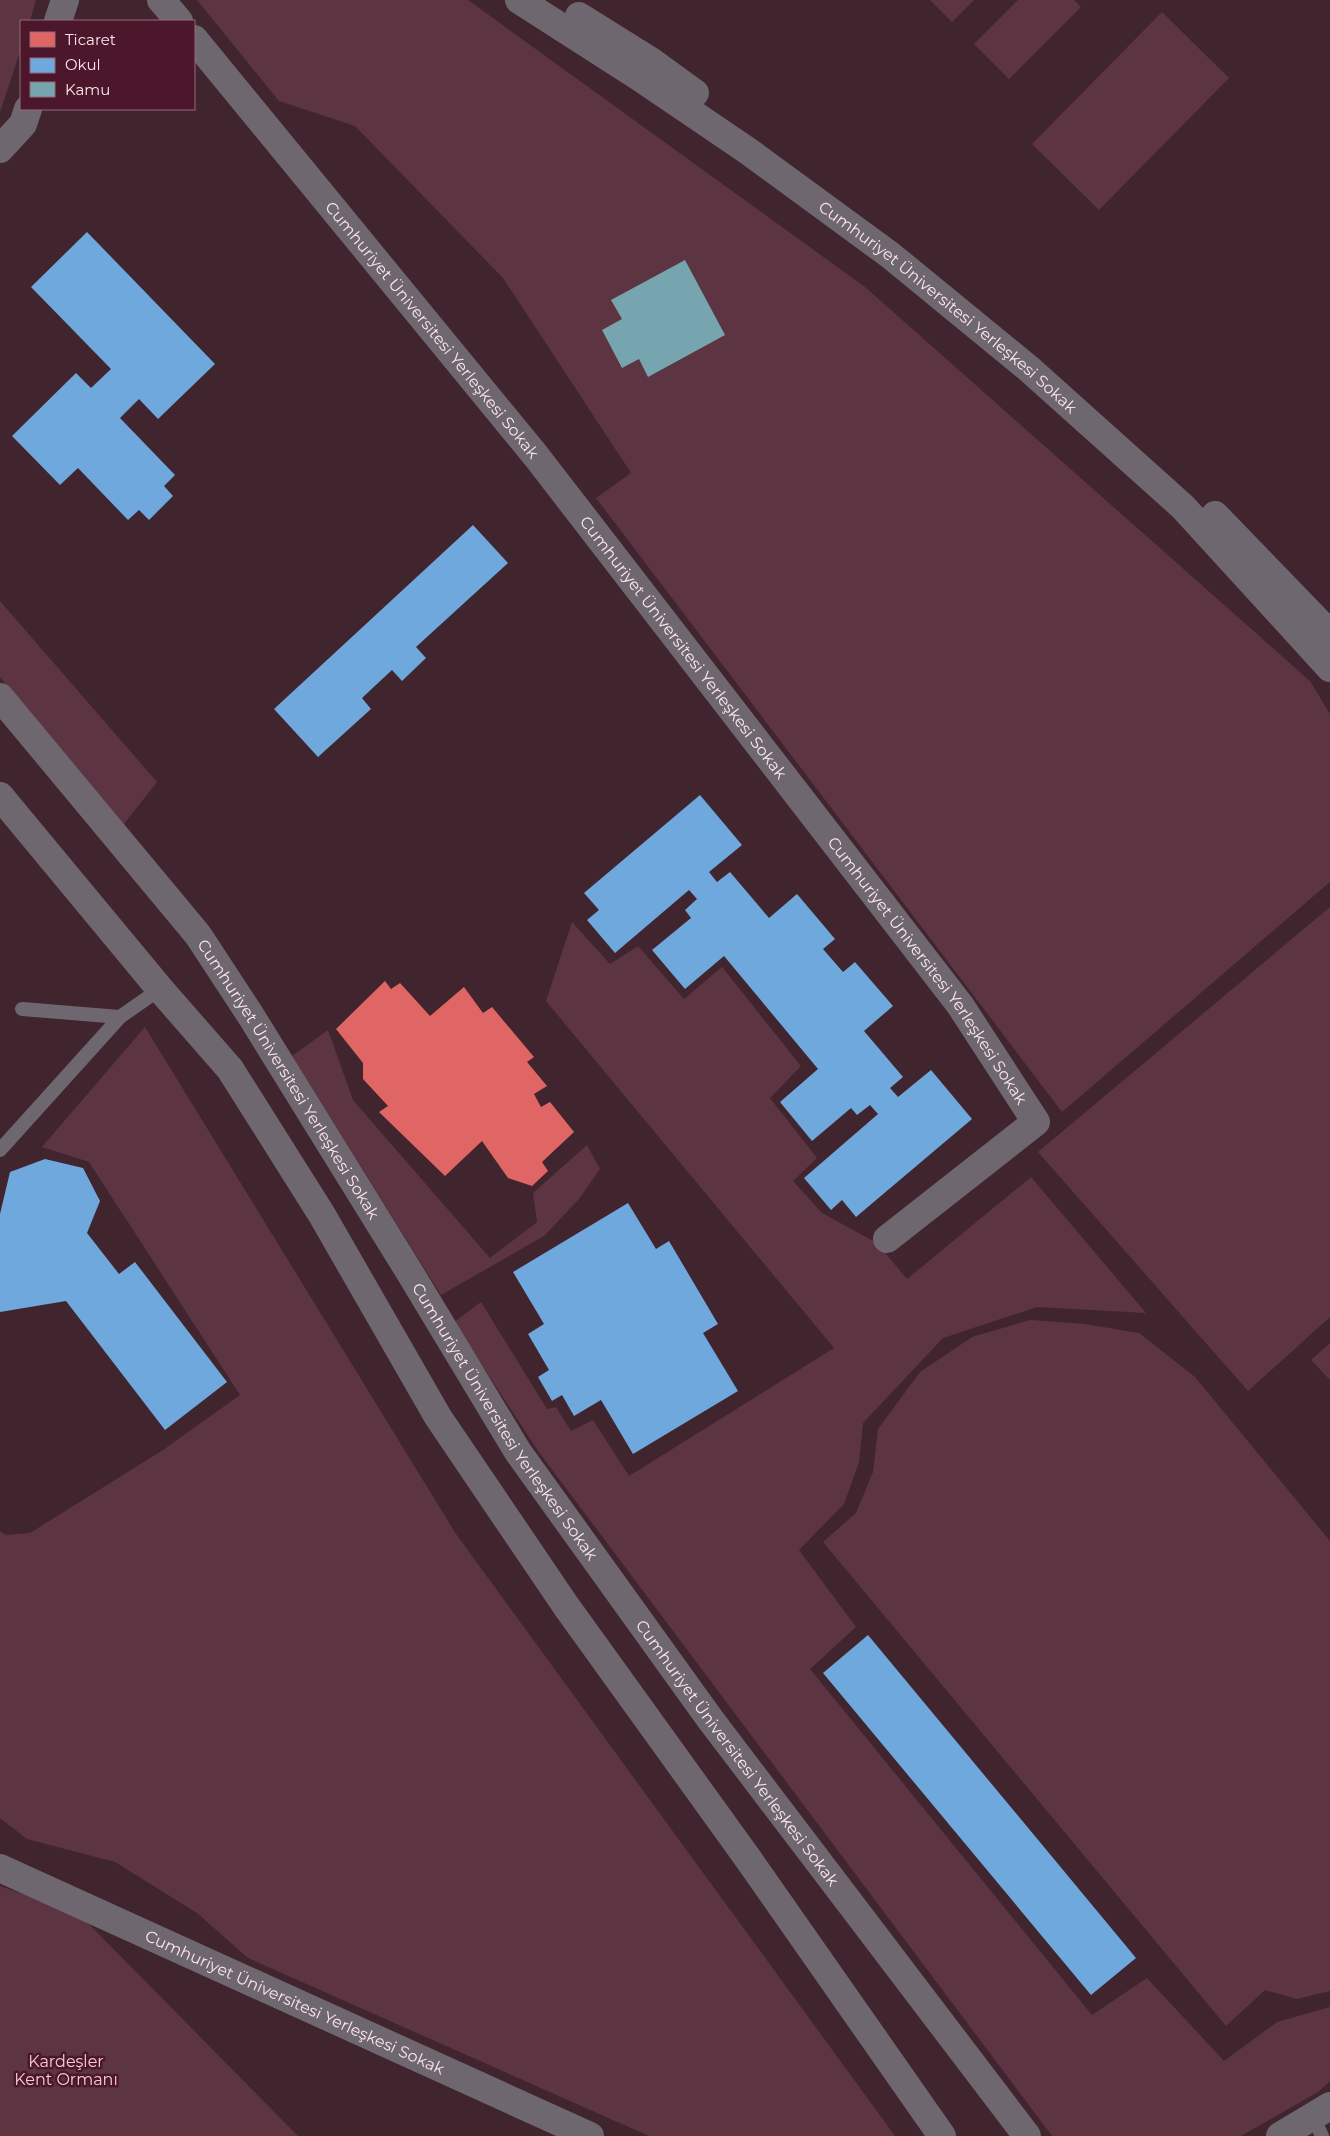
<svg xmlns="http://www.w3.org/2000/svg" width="1330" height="2136" font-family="Montserrat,sans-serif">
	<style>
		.green { fill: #5d3542 }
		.shops { fill: #e06666 }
		.schools { fill: #6fa8dc }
		.public { fill: #76a5af }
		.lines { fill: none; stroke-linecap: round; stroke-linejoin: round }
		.service { stroke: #6e676f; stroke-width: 14 }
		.minor { stroke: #6e676f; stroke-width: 28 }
		.labels { text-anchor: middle; stroke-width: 5; stroke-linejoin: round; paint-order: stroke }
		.street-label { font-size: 16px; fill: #fce6ec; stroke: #4d172b }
		.park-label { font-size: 16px; fill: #f5ccd7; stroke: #4d172b }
	</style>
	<rect width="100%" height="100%" fill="#40242e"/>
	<path class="green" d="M0,0H36L30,21H21V49L0,112Z
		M197,0H468L865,287L1310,681L1330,714V882L1062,1112L596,498L631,473L503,278L355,126L279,101Z
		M930,0H974L952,22Z
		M1018,0H1074L1081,7L1009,79L974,44Z
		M1162,12L1229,78L1099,210L1032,144Z
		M0,601L157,782L124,824L0,677Z
		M1330,907V1317L1248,1391L1038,1152Z
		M572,922L610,964L638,946L684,999L722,967L801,1066L770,1098L817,1158L793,1181L822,1213L877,1243L907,1279L1031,1177L1146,1313L1037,1307L943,1338L863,1423L859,1462L844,1504L799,1550L856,1627L810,1669L1092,2015L1147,1978L1224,2061L1277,2022L1330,2007V2081L1318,2092L1241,2136H1052L538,1451L454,1322L481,1302L547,1409L556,1407L571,1431L593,1420L629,1476L834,1348L546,1001Z
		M145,1027L456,1534L895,2136H649L248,1958L197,1913L115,1862L27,1839L0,1818V1531L6,1535L30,1533L163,1450L240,1395L89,1162L42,1147Z
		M328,1030L353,1100L490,1258L537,1222L533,1193L587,1145L600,1169L579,1199L544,1236L441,1295L292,1056Z
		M1030,1320L1085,1324L1139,1333L1195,1377L1330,1541V1991L1297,1999L1265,1990L1226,2026L823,1542L856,1513L873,1472L878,1429L920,1372L972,1337Z
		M1330,1343V1380L1311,1360Z
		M0,1886L78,1913L298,2136H0Z"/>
	<path class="shops" d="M385,981L391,989L400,983L430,1016L464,987L483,1013L492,1007L534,1057L527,1062L547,1086L534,1094L541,1107L550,1102L574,1132L542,1162L548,1171L532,1186L508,1178L482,1141L445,1176L379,1112L388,1106L363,1079V1063L336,1029Z"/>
	<path class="schools" d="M87,232L215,364L158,419L139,399L120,418L175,475L164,486L173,496L149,520L139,510L128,520L78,468L60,485L12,436L76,373L91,388L111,369L31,287Z
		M473,525L508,563L416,647L426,658L402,681L392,670L362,698L371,709L318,757L274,709Z
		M700,795L742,845L709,872L717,882L730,872L769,918L797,894L835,939L823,949L843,972L855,962L893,1006L864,1031L903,1077L890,1088L898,1097L931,1070L972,1119L856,1217L842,1200L831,1210L804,1178L878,1114L870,1105L857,1115L851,1108L812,1141L780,1102L818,1069L724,956L685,989L652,950L691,918L685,910L697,899L689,890L615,953L587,920L599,910L584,893Z
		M45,1159L83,1168L100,1201L87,1233L119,1274L135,1262L227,1382L165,1430L66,1301L0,1312V1214L10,1172Z
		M628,1203L656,1249L669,1241L718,1324L703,1333L738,1391L633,1454L601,1400L574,1416L562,1395L552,1401L538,1377L549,1370L528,1334L544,1324L513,1272Z
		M868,1635L1136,1958L1091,1995L823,1673Z"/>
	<path class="public" d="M685,260L725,335L648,377L639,359L622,368L602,330L622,319L611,300Z"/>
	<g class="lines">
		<path class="service" d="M22,1009L120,1017L160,989
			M0,1150L120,1017
			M1313,2116L1322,2136"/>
		<g class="minor">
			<path d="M161,0L179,21"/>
			<path id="s1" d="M519,0L639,77L748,151L890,255L1028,368L1183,507L1330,668"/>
			<path d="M579,16L651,61L695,93"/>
			<path d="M58,21L65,0"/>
			<path id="s2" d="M194,39L536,456L960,1005L1036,1122L887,1239"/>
			<path d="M0,149L23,124L28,109"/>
			<path d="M1215,515L1330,634"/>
			<path id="s3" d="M0,697L198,935L251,1016L407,1268L518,1452L710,1719L1027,2136"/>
			<path d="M0,796L160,989L230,1069L322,1215L438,1417L566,1606L749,1860L942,2136"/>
			<path id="s4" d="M0,1868L590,2136"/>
			<path d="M1280,2136L1330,2106"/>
		</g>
	</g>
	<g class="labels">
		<g class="street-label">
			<text dy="6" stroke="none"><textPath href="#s1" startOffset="528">Cumhuriyet Üniversitesi Yerleşkesi Sokak</textPath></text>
			<text dy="6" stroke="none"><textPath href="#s2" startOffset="376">Cumhuriyet Üniversitesi Yerleşkesi Sokak</textPath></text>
			<text dy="6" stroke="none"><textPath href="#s2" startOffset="781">Cumhuriyet Üniversitesi Yerleşkesi Sokak</textPath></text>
			<text dy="6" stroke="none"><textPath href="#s2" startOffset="1186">Cumhuriyet Üniversitesi Yerleşkesi Sokak</textPath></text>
			<text dy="6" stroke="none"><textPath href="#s3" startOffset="480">Cumhuriyet Üniversitesi Yerleşkesi Sokak</textPath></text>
			<text dy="6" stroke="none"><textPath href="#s3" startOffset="885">Cumhuriyet Üniversitesi Yerleşkesi Sokak</textPath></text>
			<text dy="6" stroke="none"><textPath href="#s3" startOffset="1290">Cumhuriyet Üniversitesi Yerleşkesi Sokak</textPath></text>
			<text dy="6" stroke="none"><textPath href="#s4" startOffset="324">Cumhuriyet Üniversitesi Yerleşkesi Sokak</textPath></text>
		</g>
		<g class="park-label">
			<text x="66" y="2067">Kardeşler<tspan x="66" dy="18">Kent Ormanı</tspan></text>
		</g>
	</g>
	<rect x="20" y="20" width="175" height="90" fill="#4d172b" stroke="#936a78"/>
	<rect x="30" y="32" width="25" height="15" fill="#e06666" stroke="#936a78"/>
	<text x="65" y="45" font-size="15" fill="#fce6ec">Ticaret</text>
	<rect x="30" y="58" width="25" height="15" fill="#6fa8dc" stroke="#936a78"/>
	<text x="65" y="70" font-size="15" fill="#fce6ec">Okul</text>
	<rect x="30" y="82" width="25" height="15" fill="#76a5af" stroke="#936a78"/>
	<text x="65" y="95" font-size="15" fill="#fce6ec">Kamu</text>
</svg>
